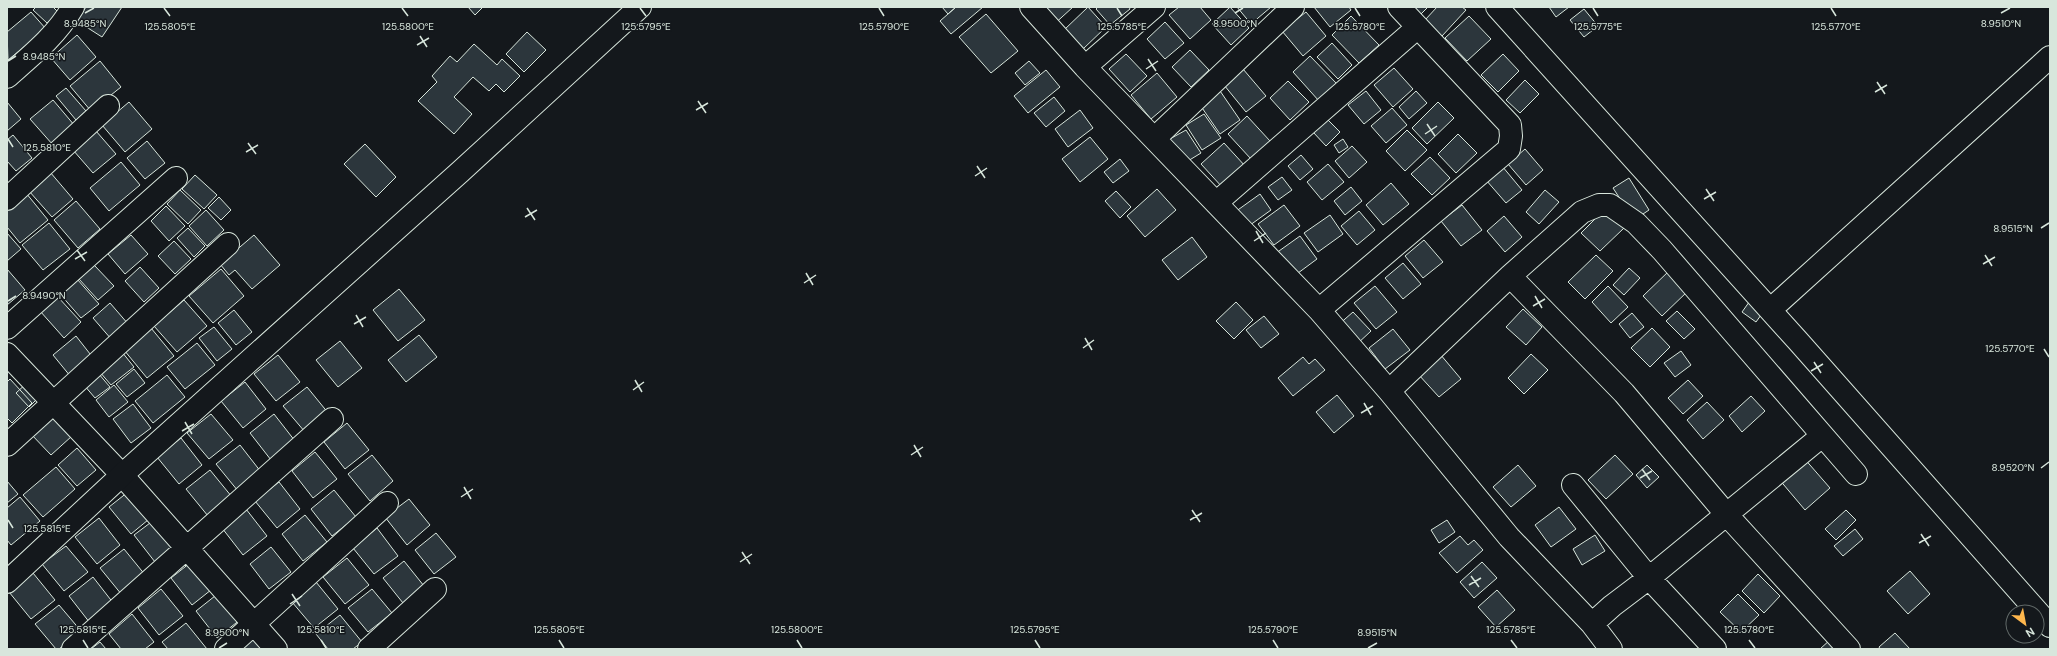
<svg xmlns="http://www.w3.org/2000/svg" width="2057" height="656" font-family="'DM Sans',sans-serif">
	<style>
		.building { fill: #2c363c; stroke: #d8e6dc }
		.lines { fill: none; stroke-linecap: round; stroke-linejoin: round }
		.street-casing { stroke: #d8e6dc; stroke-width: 24 }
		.secondary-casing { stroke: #d8e6dc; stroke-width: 24 }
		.street { stroke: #14181c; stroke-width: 22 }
		.secondary { stroke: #14181c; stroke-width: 22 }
		.ticks { fill: none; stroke: #d8e6dc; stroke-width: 1.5 }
		.ticks-label { font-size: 10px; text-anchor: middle; fill: #d8e6dc; stroke: #14181c; stroke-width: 3; stroke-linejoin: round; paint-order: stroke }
	</style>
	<rect width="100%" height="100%" fill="#14181c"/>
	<path class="building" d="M36,7H53L58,12L47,23L33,10Z
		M86,7H122L102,37L77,21Z
		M468,7H483L475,15Z
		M942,7H956L948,14Z
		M956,7H983L951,34L940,21Z
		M1046,7H1073L1051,27L1043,18L1050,11Z
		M1088,7L1106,27L1083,49L1064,30Z
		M1098,7H1129L1130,9L1110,25L1096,9Z
		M1179,7H1200L1211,20L1190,39L1169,15Z
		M1230,7L1249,28L1231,45L1212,24Z
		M1237,7H1271L1251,24Z
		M1314,7H1349L1351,10L1330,27Z
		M1414,7H1428L1421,14Z
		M1437,7H1462L1466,10L1442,36L1425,20Z
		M1549,7H1569L1556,17Z
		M1584,9L1598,26L1584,37L1570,20Z
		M31,12L46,29L8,60L7,32Z
		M1306,12L1326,36L1303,56L1282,31Z
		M986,14L1018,51L991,73L959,37Z
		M1351,16L1379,45L1359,63L1332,35Z
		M1469,16L1491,39L1467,61L1445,38Z
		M1165,22L1184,43L1165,59L1147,39Z
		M527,32L546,50L524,72L506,54Z
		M77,35L96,57L70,80L51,58Z
		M1332,43L1352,65L1338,79L1317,57Z
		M474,44L497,65L502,59L520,76L504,92L496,84L489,91L473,77L454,97L472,114L454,134L418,101L437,82L432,76L450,56L457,62Z
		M1190,50L1209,70L1191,87L1172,67Z
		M1126,54L1147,76L1130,92L1109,69Z
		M1503,54L1519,71L1498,92L1481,75Z
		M1310,56L1337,84L1319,101L1293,72Z
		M100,61L121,87L91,111L70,86Z
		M1029,61L1040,73L1025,85L1015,73Z
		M1394,68L1413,89L1393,107L1374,85Z
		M1243,69L1266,96L1246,112L1224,85Z
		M1046,70L1060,87L1028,113L1014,96Z
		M1157,73L1177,97L1151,119L1131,95Z
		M1525,80L1539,94L1520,113L1506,100Z
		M1288,81L1309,102L1290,120L1270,98Z
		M66,88L86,111L76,120L56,96Z
		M1218,88L1240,120L1220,134L1198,102Z
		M1366,91L1381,110L1364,124L1348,105Z
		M1416,91L1427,103L1409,119L1399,107Z
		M1054,97L1065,111L1046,127L1034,113Z
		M53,100L75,126L53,145L30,119Z
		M7,102L21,119L7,131Z
		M129,102L152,129L125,152L102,125Z
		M1438,102L1454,118L1427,144L1412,128Z
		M1392,108L1407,125L1386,143L1371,126Z
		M1080,110L1093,128L1068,147L1055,129Z
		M1204,114L1221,138L1202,150L1186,125Z
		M1247,116L1270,141L1251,159L1228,134Z
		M1327,119L1340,132L1326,146L1313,132Z
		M1186,130L1201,153L1183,164L1168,140Z
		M1407,130L1427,150L1405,171L1386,151Z
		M96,131L116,154L93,173L73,150Z
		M1458,134L1477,153L1456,173L1438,154Z
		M13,135L32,158L16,171L7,161V140Z
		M1090,137L1108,159L1080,182L1062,159Z
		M1343,139L1348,147L1339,153L1334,145Z
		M147,141L165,163L145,179L127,158Z
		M1224,143L1246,167L1223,188L1201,164Z
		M365,144L396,177L376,197L344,164Z
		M1352,146L1367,162L1349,178L1335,161Z
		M1525,149L1543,170L1526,185L1508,164Z
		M1301,155L1313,169L1300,180L1288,166Z
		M1430,157L1450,178L1432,195L1411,174Z
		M1120,159L1129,171L1113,183L1104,172Z
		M121,162L140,185L109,211L90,188Z
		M1328,164L1344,182L1322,200L1307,182Z
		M1502,166L1522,190L1506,203L1486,180Z
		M50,172L73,199L52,217L29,191Z
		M195,175L217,195L204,209L182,189Z
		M1282,177L1292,190L1278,200L1268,187Z
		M1629,178L1649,210L1634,220L1613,188Z
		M1391,183L1409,204L1383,225L1366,205Z
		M1351,187L1362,201L1345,215L1334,201Z
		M1157,189L1176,210L1145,237L1127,216Z
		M180,190L201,210L188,224L167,204Z
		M1545,190L1559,202L1539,224L1526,212Z
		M1116,191L1131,207L1120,218L1105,201Z
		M26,193L48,220L20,243L7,227V208Z
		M1260,194L1271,210L1246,228L1235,212Z
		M219,197L231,210L221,220L208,208Z
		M76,201L100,229L78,248L54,220Z
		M1284,205L1300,226L1274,245L1258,224Z
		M1462,205L1482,230L1461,246L1441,221Z
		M166,206L185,226L169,241L151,221Z
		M1605,209L1624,228L1600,251L1581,233Z
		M206,210L224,230L207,246L189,226Z
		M1359,211L1375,230L1357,245L1341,226Z
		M1330,215L1343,234L1318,252L1304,233Z
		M1504,216L1522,237L1505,252L1487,231Z
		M49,223L70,249L43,270L22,245Z
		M188,228L205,246L194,257L177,238Z
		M7,233L21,249L7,261Z
		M131,235L148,254L125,274L108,254Z
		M254,235L280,265L252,289L235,270L229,275L220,264Z
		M1300,236L1317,259L1290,279L1272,256Z
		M1192,237L1207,257L1178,280L1162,260Z
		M1424,240L1443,262L1423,278L1405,256Z
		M174,241L191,259L175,274L158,256Z
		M1596,255L1613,271L1585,299L1568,282Z
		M1403,263L1421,284L1403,299L1385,278Z
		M94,265L114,286L98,300L79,279Z
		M140,267L159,288L144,302L125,281Z
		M1629,268L1640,278L1624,295L1613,285Z
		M7,269L25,290L7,305Z
		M221,269L244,296L213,323L189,296Z
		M1670,270L1689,290L1662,316L1643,296Z
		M77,279L99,304L81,318L60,294Z
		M1375,286L1397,312L1376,329L1354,303Z
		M1608,286L1628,307L1611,323L1592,302Z
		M399,289L425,320L398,341L373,310Z
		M57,296L81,322L64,338L40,311Z
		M1752,298L1766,308L1756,322L1742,312Z
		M184,300L207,326L177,352L154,326Z
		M1236,302L1253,320L1234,339L1216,321Z
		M110,303L129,325L112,340L93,318Z
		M1523,309L1542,327L1526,345L1506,327Z
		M234,310L252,332L236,345L218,323Z
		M1677,311L1695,329L1684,339L1666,321Z
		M1353,312L1371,331L1356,345L1337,326Z
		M1632,313L1644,327L1630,338L1619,324Z
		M1264,316L1279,334L1261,348L1246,330Z
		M214,327L232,349L217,361L199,338Z
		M151,328L174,356L147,378L124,350Z
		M1652,328L1670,347L1650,367L1631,348Z
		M1393,329L1410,350L1385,369L1369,348Z
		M419,335L437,357L406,382L388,360Z
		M76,336L94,359L71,377L53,355Z
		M340,341L362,368L338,387L316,360Z
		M197,343L215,365L185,389L167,367Z
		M1681,351L1691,365L1675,377L1664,363Z
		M122,352L134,367L111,385L99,371Z
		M1440,354L1461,379L1439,397L1418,374Z
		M1531,354L1548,370L1524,394L1508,378Z
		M278,355L300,382L276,401L254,374Z
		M1303,357L1309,364L1315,359L1325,370L1293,396L1278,378Z
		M134,369L145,383L127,397L116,384Z
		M98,373L110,387L95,398L84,385Z
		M167,375L185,397L153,423L135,401Z
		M10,379L32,403L12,423L7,418V382Z
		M1688,380L1703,396L1683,414L1668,398Z
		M28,382L41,395L29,407L16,393Z
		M245,382L266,409L243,428L221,401Z
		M114,385L128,402L109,417L96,400Z
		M307,387L329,414L305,432L283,406Z
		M1337,395L1354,416L1334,433L1316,412Z
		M1751,396L1765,411L1742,432L1729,416Z
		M1707,402L1724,420L1703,439L1687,420Z
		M133,404L151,428L131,443L113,419Z
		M51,414L72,436L51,455L30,433Z
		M211,414L233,440L209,459L187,433Z
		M274,414L295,441L271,460L250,433Z
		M347,423L369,450L345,469L324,442Z
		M181,438L202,465L179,484L157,457Z
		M240,445L261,472L238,491L216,464Z
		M77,448L96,470L77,486L58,465Z
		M315,452L337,479L313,498L292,471Z
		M372,455L393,481L370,501L348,474Z
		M1615,455L1633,474L1606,499L1588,480Z
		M1803,457L1830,488L1805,510L1778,478Z
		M1518,465L1536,486L1511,507L1493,487Z
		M1647,465L1659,477L1647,488L1636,475Z
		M56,467L75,489L43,517L23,495Z
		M210,470L232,497L208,516L186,489Z
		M7,481L18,494L7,503Z
		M279,482L300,509L277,528L255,501Z
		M133,488L154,515L131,534L109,507Z
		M334,490L356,517L332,536L311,509Z
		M20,497L40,521L11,545L7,540V508Z
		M409,499L430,525L407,545L385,517Z
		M1559,507L1576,529L1551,547L1535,525Z
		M246,509L267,536L243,555L222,528Z
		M1846,510L1856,520L1836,540L1825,529Z
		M305,515L327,542L303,561L282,534Z
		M158,517L179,543L155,562L134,535Z
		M99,518L120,545L97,564L75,537Z
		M1447,520L1455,532L1439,543L1431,530Z
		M377,528L398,556L374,574L353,548Z
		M1855,529L1863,539L1843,556L1834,546Z
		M436,533L456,557L434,574L415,550Z
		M1595,535L1605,551L1582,565L1573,549Z
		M1460,536L1468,545L1474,540L1483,550L1457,573L1439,553Z
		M66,546L88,572L64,591L42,564Z
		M271,547L291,572L269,589L250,564Z
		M124,549L146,576L122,595L100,568Z
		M347,558L369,585L345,604L323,577Z
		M195,559L216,586L192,605L171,578Z
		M404,561L424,586L403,603L383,578Z
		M1482,562L1497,578L1474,598L1460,582Z
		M1910,571L1930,594L1908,614L1887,591Z
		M33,573L55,600L31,619L9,592Z
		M1758,574L1780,596L1764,613L1742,591Z
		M93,577L114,604L90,623L69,596Z
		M316,582L338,609L314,628L292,602Z
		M161,589L183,616L159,635L138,608Z
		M372,589L392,613L368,632L348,608Z
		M1497,590L1515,610L1496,627L1478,607Z
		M220,592L241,619L217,638L196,611Z
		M1738,594L1759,615L1741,632L1720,612Z
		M59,605L81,631L59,649H56L35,624Z
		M132,614L154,642L145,649H121L109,634Z
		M340,615L362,642L353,649H328L316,634Z
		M186,623L207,649H168L162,642Z
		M1895,633L1910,649H1880L1879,647Z
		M260,634L272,649H241Z
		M1831,639L1840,649H1820Z
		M100,642L106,649H91Z"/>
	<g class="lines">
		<g class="street-casing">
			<path id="street" d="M1031,7L1085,67L1319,310L1389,391L1509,537L1592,624L1612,606L1649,578L1822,436
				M1497,7L1798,341L2050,626
				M1085,67L1154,7
				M7,77C32,55 56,36 73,7
				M1155,138L1293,7
				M7,199L108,106
				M1216,203L1418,27
				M1510,276L1624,393L1727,515L1849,649
				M1319,310L1509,149L1511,136L1510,125L1399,7
				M1770,310L2050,57
				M7,328L176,178
				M7,354L122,475L276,649
				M1389,391L1510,276L1582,212L1599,205H1610L1636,223L1662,250L1856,474
				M7,445L228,244
				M1573,485L1649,578L1715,649
				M1592,624L1611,649
				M73,649L332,419
				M226,649L387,503
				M369,649L435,589"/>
		</g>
		<g class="secondary-casing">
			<path id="secondary" d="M7,582L122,475L460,172L640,7"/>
		</g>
		<use href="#street" class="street"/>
		<use href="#secondary" class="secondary"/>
	</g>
	<path class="ticks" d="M164,8L170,16M402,8L408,16M640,8L646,16M879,8L884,16M1117,8L1122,16M1355,8L1360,16M1593,8L1598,16M1831,8L1836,16M85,13L94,8M1235,13L1243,8M2001,13L2010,8M420,36L427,47M417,45L429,38M1148,59L1156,71M8,61L16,56M1146,69L1158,61M1877,82L1885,94M1875,92L1887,85M698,101L706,113M696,110L708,103M1427,124L1435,136M1425,134L1437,126M8,139L13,147M248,143L256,154M246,152L258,145M977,166L985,178M975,176L987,168M1706,189L1714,201M1704,199L1716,192M527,208L535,220M525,217L537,210M2041,228L2049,223M1256,231L1263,243M1254,241L1266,233M77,250L85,261M1985,255L1992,266M75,259L87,252M1983,264L1995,257M806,273L813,285M804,283L816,275M1535,296L1542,308M8,301L16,296M1533,306L1545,299M356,315L363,327M354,324L366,317M1085,338L1092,350M1083,348L1094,340M2044,349L2049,357M1814,362L1821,373M1811,371L1823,364M635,380L642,392M633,390L644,382M1364,403L1371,415M1361,413L1373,406M185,422L192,434M182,431L194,424M914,445L921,457M911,455L923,447M2041,468L2049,462M1642,469L1650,480M1640,478L1652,471M464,487L471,499M461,497L473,489M1192,510L1200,522M8,520L13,528M1190,520L1202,513M1921,534L1929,546M1919,543L1931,536M742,552L750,564M740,562L752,554M1471,576L1479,587M1469,585L1481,578M292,594L300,606M290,604L302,596M83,640L88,648M321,640L326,648M559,640L564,648M797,640L802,648M1035,640L1040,648M1273,640L1278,648M1511,640L1517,648M1749,640L1755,648M219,648L227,643M1368,648L1377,643"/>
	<g class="ticks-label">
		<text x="85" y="27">8.9485°N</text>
		<text x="1235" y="27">8.9500°N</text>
		<text x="2001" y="27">8.9510°N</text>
		<text x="170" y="30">125.5805°E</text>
		<text x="1122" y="30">125.5785°E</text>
		<text x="1360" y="30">125.5780°E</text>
		<text x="1598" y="30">125.5775°E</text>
		<text x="408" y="30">125.5800°E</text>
		<text x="646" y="30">125.5795°E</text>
		<text x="884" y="30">125.5790°E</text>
		<text x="1836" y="30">125.5770°E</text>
		<text x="44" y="60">8.9485°N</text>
		<text x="47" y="151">125.5810°E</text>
		<text x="2013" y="232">8.9515°N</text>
		<text x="44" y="299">8.9490°N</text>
		<text x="2010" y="352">125.5770°E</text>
		<text x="2013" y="471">8.9520°N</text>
		<text x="47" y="532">125.5815°E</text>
		<text x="83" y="633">125.5815°E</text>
		<text x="321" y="633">125.5810°E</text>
		<text x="559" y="633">125.5805°E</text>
		<text x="797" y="633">125.5800°E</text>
		<text x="1035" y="633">125.5795°E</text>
		<text x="1273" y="633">125.5790°E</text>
		<text x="1511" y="633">125.5785°E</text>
		<text x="1749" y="633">125.5780°E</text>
		<text x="227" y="636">8.9500°N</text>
		<text x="1377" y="636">8.9515°N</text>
	</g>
	<rect width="2057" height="656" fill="none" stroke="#d8e6dc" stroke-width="16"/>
	<g transform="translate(2025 624) rotate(148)"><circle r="19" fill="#14181c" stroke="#626a69"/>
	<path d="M0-3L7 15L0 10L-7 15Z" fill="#ffb74d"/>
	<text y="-6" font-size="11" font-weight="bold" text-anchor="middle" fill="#d8e6dc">N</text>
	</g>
</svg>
